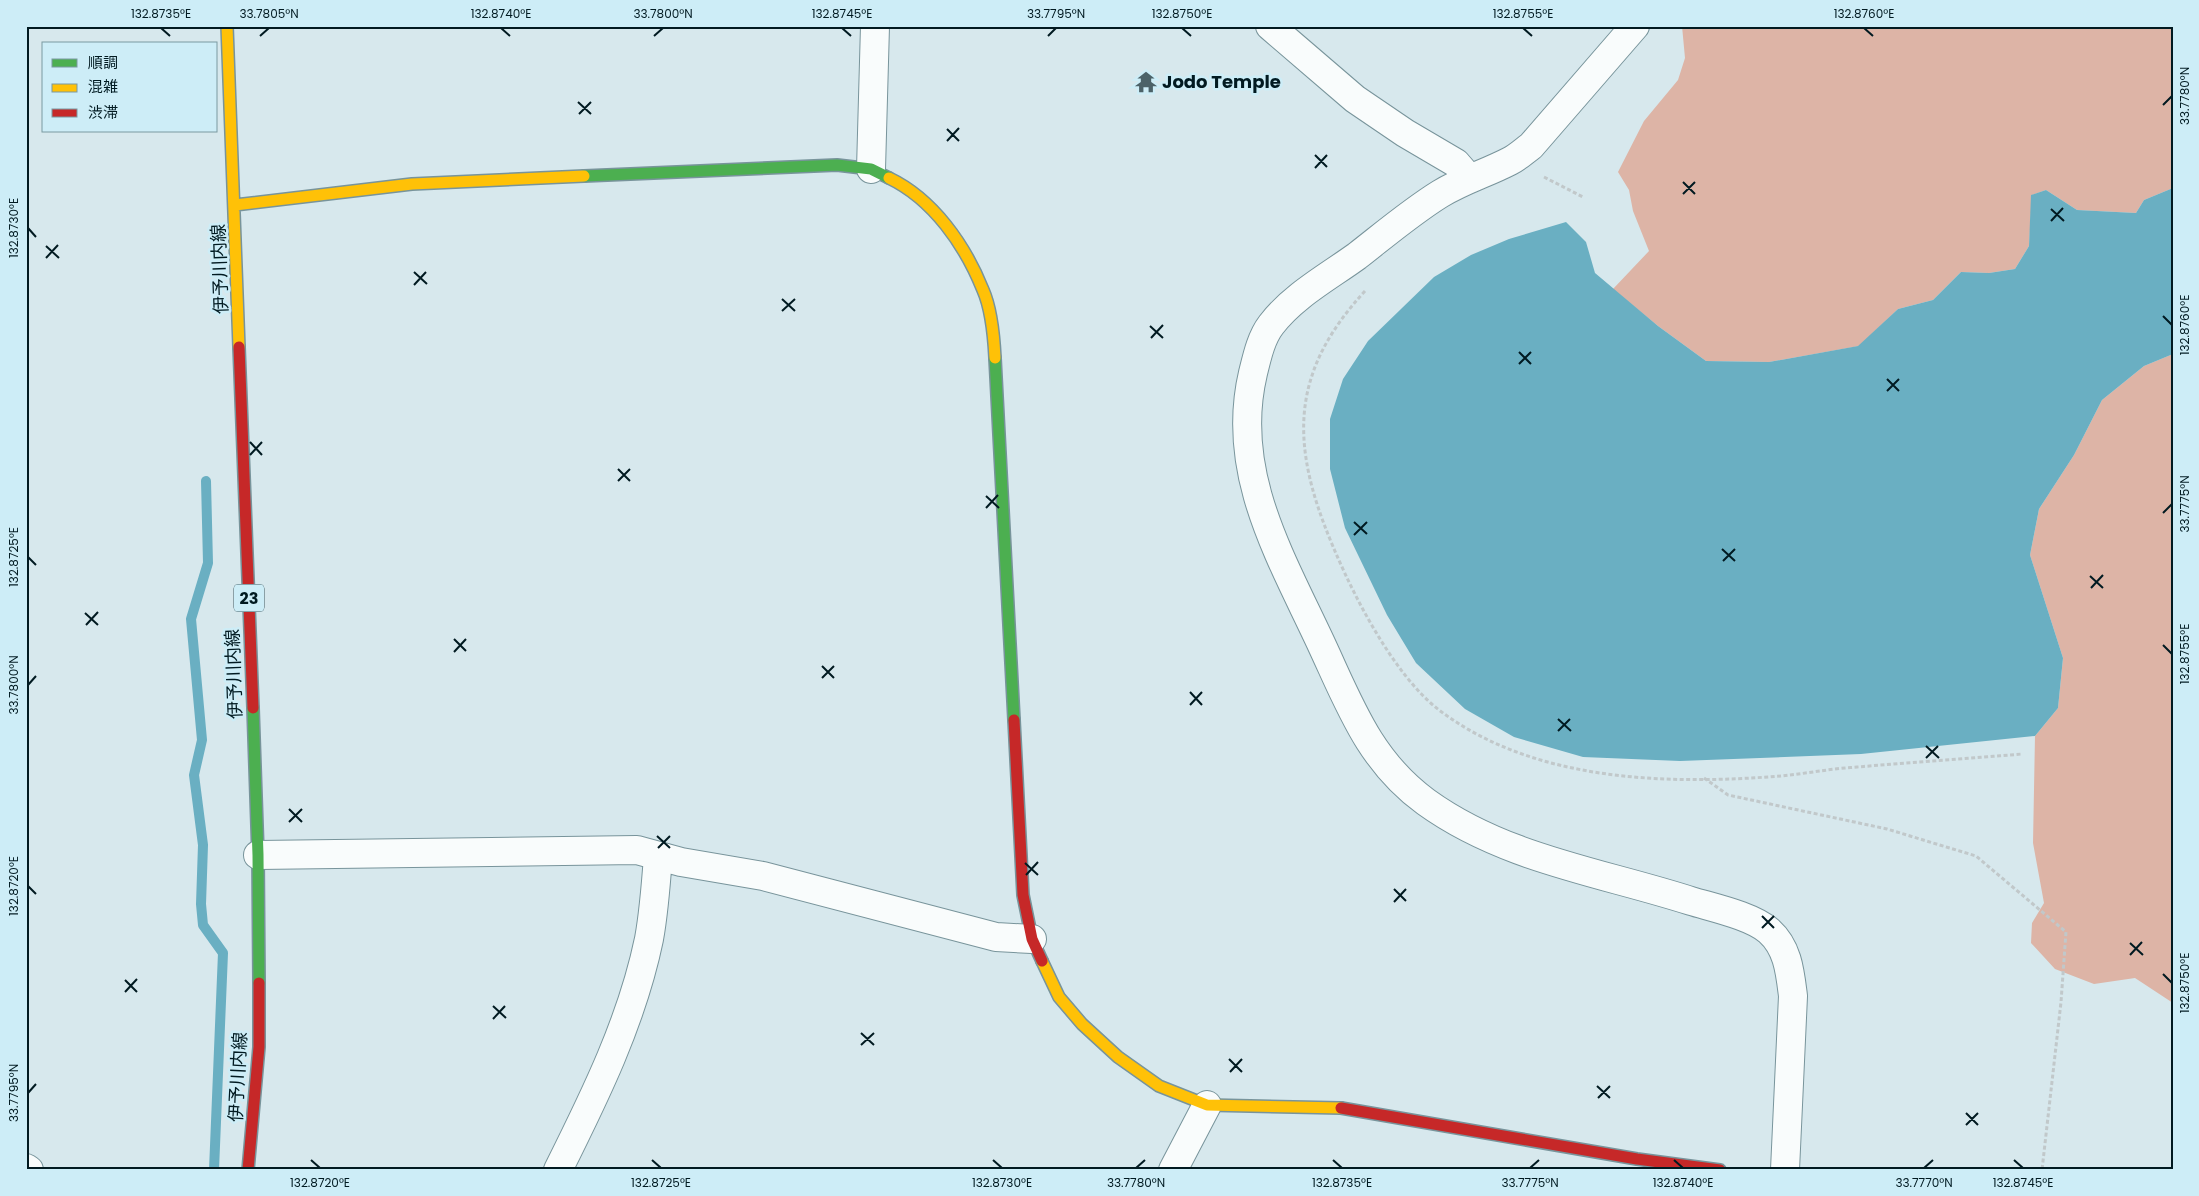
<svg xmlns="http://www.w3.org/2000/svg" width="2199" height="1196" font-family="Poppins,'Noto Sans JP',sans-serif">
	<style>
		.forest { fill: #ddb4a6 }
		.water { fill: #6aafc2 }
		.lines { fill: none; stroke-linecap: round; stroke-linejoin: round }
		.stream { stroke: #6aafc2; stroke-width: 10 }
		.street-casing { stroke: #78949b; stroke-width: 30 }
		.fast-casing { stroke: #78949b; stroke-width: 14 }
		.slow-casing { stroke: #78949b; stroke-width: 14 }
		.jam-casing { stroke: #78949b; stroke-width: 14 }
		.path { stroke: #c1c8ca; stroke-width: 3; stroke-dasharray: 4 2.5; stroke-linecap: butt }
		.street { stroke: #f9fcfc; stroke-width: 28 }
		.fast { stroke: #4caf50; stroke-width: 11 }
		.slow { stroke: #ffc107; stroke-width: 11 }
		.jam { stroke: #c62828; stroke-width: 11 }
		.ticks { fill: none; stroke: #011a21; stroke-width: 2 }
		.labels { text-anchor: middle; stroke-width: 5; stroke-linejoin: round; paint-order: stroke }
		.shield { fill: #cdedf7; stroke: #3e5961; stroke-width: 1 }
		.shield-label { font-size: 16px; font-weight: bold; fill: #011a21 }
		.poi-label { font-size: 18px; font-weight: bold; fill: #011a21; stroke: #cdedf7; text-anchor: start }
		.street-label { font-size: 18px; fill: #011a21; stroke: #cdedf7 }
		.neatline { fill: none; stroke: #011a21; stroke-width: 2 }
		.ticks-label { font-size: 12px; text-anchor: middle; fill: #011a21 }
	</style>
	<rect width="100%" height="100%" fill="#d7e8ed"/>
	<path class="forest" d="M1682,26H2173V188L2144,200L2136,213L2077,210L2046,190L2032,195L2029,246L2015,269L1989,273L1961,272L1933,300L1898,309L1859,346L1769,362L1706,361L1658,326L1613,289L1649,251L1633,211L1629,190L1618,172L1644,121L1678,80L1685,58Z
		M2173,354V1003L2135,978L2094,984L2055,969L2031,943L2032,923L2044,903L2033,843L2035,736L2058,708L2063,658L2030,555L2039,509L2074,455L2102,400L2144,366Z"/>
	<path class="water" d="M2173,188V354L2144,366L2102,400L2074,455L2039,509L2030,555L2063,658L2058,708L2035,736L1861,754L1680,761L1583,757L1514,737L1465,709L1416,663L1387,615L1345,528L1330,469V419L1343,379L1368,341L1434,277L1471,255L1509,239L1566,222L1586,242L1595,273L1658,326L1706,361L1769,362L1858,346L1898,309L1933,300L1961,272L1989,273L2015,269L2029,246L2031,195L2046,190L2077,210L2136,213L2144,200Z"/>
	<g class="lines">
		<path class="stream" d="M206,481L208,563L191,619L202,740L194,775L203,845L201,904L203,925L223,953L214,1170"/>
		<g class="street-casing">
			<path id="street" d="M1270,26L1355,99L1405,133L1456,163L1469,178
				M1635,26L1531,146C1524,151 1518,157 1510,161C1487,173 1463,180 1440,194C1411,212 1384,235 1357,256C1328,277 1293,296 1271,325C1261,338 1257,357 1253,373C1230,470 1278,552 1318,637C1348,700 1367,759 1426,802C1505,859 1601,872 1691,901C1714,908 1752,916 1769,931C1788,948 1790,972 1793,996L1785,1170
				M871,169L875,26
				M258,855L637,850L681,862L763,876L996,937L1032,939
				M26,1168L29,1170
				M558,1170C595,1096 632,1021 649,939C654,912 656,884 658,856
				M1173,1170L1207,1105"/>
		</g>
		<g class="fast-casing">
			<path id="fast" d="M584,176L837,165L871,169L889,178
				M995,358L1014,720
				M253,708L258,855L259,983"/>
		</g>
		<g class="slow-casing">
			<path id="slow" d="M227,26L239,347
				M889,178C933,199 965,245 983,290C991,308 994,338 995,358
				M235,205L412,184L584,176
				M1042,961L1059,997L1082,1024L1118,1057L1159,1086L1207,1105L1341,1108"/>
		</g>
		<g class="jam-casing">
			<path id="jam" d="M239,347L253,708
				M1014,720L1023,895L1032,939L1042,961
				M1341,1108L1637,1159L1720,1170
				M248,1170L259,1047V983"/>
		</g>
		<path class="path" d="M1544,177L1583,197
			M1365,291C1297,365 1289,431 1324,524C1346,582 1390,672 1439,710C1534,782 1666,785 1781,776C1802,774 1823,770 1845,768C1904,763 1963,759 2022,754
			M1704,778L1728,795L1887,829L1976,856L2066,932L2061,1002L2042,1170"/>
		<use href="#street" class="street"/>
		<use href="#fast" class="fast"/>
		<use href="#slow" class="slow"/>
		<use href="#jam" class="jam"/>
	</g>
	<path class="ticks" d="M161,28L170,36M501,28L510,36M842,28L851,36M1182,28L1191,36M1523,28L1532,36M1864,28L1873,36M260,36L269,28M654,36L663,28M1048,36L1056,28M578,102L591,114M2163,105L2172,96M579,114L591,102M947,129L959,141M947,141L959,128M1315,155L1327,167M1315,168L1327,155M1683,182L1695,194M1683,194L1695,182M2051,209L2064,221M2051,221L2063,208M28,228L36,237M46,246L59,258M46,258L58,245M414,272L427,284M414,285L426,272M782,299L795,311M782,311L795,299M2163,316L2172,325M1150,326L1163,338M1151,338L1163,325M1519,352L1531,364M1519,364L1531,352M1887,379L1899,391M1887,391L1899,379M250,442L262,455M250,455L262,442M618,469L630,481M618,481L630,469M986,496L999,508M986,508L998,495M2163,513L2172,504M1354,522L1367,534M1354,535L1367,522M1722,549L1735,561M28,557L36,565M1723,561L1735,549M2090,576L2103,588M2091,588L2103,575M85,613L98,625M86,625L98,612M454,639L466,651M2163,645L2172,654M454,652L466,639M822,666L834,678M822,678L834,666M28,685L36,676M1190,692L1202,705M1190,705L1202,692M1558,719L1571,731M1558,731L1570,719M1926,746L1939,758M1926,758L1938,746M289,809L302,822M289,822L302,809M657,836L670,848M658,848L670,836M1025,863L1038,875M1026,875L1038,862M28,886L36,894M1394,889L1406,901M1394,902L1406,889M1762,916L1774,928M1762,928L1774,916M2130,943L2143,955M2130,955L2142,942M2163,974L2172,983M125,980L137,992M125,992L137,979M493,1006L506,1018M493,1019L505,1006M861,1033L874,1045M861,1045L874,1033M1229,1059L1242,1072M1230,1072L1242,1059M1597,1086L1610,1098M28,1093L36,1084M1598,1098L1610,1086M1966,1113L1978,1125M1966,1125L1978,1113M311,1160L320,1168M652,1160L661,1168M993,1160L1002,1168M1333,1160L1342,1168M1674,1160L1683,1168M2014,1160L2023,1168M1136,1168L1145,1160M1530,1168L1539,1160M1924,1168L1933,1160"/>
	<defs>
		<g id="temple-bare" transform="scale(1.725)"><path d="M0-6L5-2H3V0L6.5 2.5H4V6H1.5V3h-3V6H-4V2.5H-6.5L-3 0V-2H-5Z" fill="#4c6268" stroke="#cdedf7" stroke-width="2.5" paint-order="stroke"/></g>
	</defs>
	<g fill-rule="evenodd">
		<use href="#temple-bare" x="1146" y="82"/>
	</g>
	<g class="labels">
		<rect class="shield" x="234" y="584.5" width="30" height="27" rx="4"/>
		<g class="shield-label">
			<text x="249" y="604">23</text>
		</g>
		<g class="poi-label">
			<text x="1162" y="88">Jodo Temple</text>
		</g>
		<g class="street-label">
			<text transform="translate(220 269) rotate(-92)" y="6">伊予川内線</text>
			<text transform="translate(234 674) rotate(-92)" y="6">伊予川内線</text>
			<text transform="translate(238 1077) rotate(-87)" y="6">伊予川内線</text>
		</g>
	</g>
	<rect width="2199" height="1196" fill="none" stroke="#cdedf7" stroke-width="55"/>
	<rect x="42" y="42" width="175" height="90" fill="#cdedf7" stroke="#7b99a1"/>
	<rect x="52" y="59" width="25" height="8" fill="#4caf50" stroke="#7b99a1"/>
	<text x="88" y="68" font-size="15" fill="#011a21">順調</text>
	<rect x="52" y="84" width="25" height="8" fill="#ffc107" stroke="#7b99a1"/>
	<text x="88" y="92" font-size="15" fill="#011a21">混雑</text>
	<rect x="52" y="109" width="25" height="8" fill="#c62828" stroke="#7b99a1"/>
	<text x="88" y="118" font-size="15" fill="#011a21">渋滞</text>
	<rect x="28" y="28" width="2144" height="1140" class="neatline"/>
	<g class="ticks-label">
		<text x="161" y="18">132.8735°E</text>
		<text x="269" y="18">33.7805°N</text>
		<text x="501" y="18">132.8740°E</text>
		<text x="663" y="18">33.7800°N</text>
		<text x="842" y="18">132.8745°E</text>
		<text x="1056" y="18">33.7795°N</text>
		<text x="1182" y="18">132.8750°E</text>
		<text x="1523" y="18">132.8755°E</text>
		<text x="1864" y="18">132.8760°E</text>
		<text transform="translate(2185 96) rotate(-90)" y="4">33.7780°N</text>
		<text transform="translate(14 228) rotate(-90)" y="4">132.8730°E</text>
		<text transform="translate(2185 325) rotate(-90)" y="4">132.8760°E</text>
		<text transform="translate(2185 504) rotate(-90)" y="4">33.7775°N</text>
		<text transform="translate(14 557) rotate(-90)" y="4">132.8725°E</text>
		<text transform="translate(2185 654) rotate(-90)" y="4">132.8755°E</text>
		<text transform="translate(14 685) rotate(-90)" y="4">33.7800°N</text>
		<text transform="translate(14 886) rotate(-90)" y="4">132.8720°E</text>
		<text transform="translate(2185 983) rotate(-90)" y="4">132.8750°E</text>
		<text transform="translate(14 1093) rotate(-90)" y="4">33.7795°N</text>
		<text x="320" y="1187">132.8720°E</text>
		<text x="661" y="1187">132.8725°E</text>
		<text x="1002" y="1187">132.8730°E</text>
		<text x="1136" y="1187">33.7780°N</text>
		<text x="1342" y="1187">132.8735°E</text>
		<text x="1530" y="1187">33.7775°N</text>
		<text x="1683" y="1187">132.8740°E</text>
		<text x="1924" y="1187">33.7770°N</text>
		<text x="2023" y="1187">132.8745°E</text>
	</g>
</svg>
